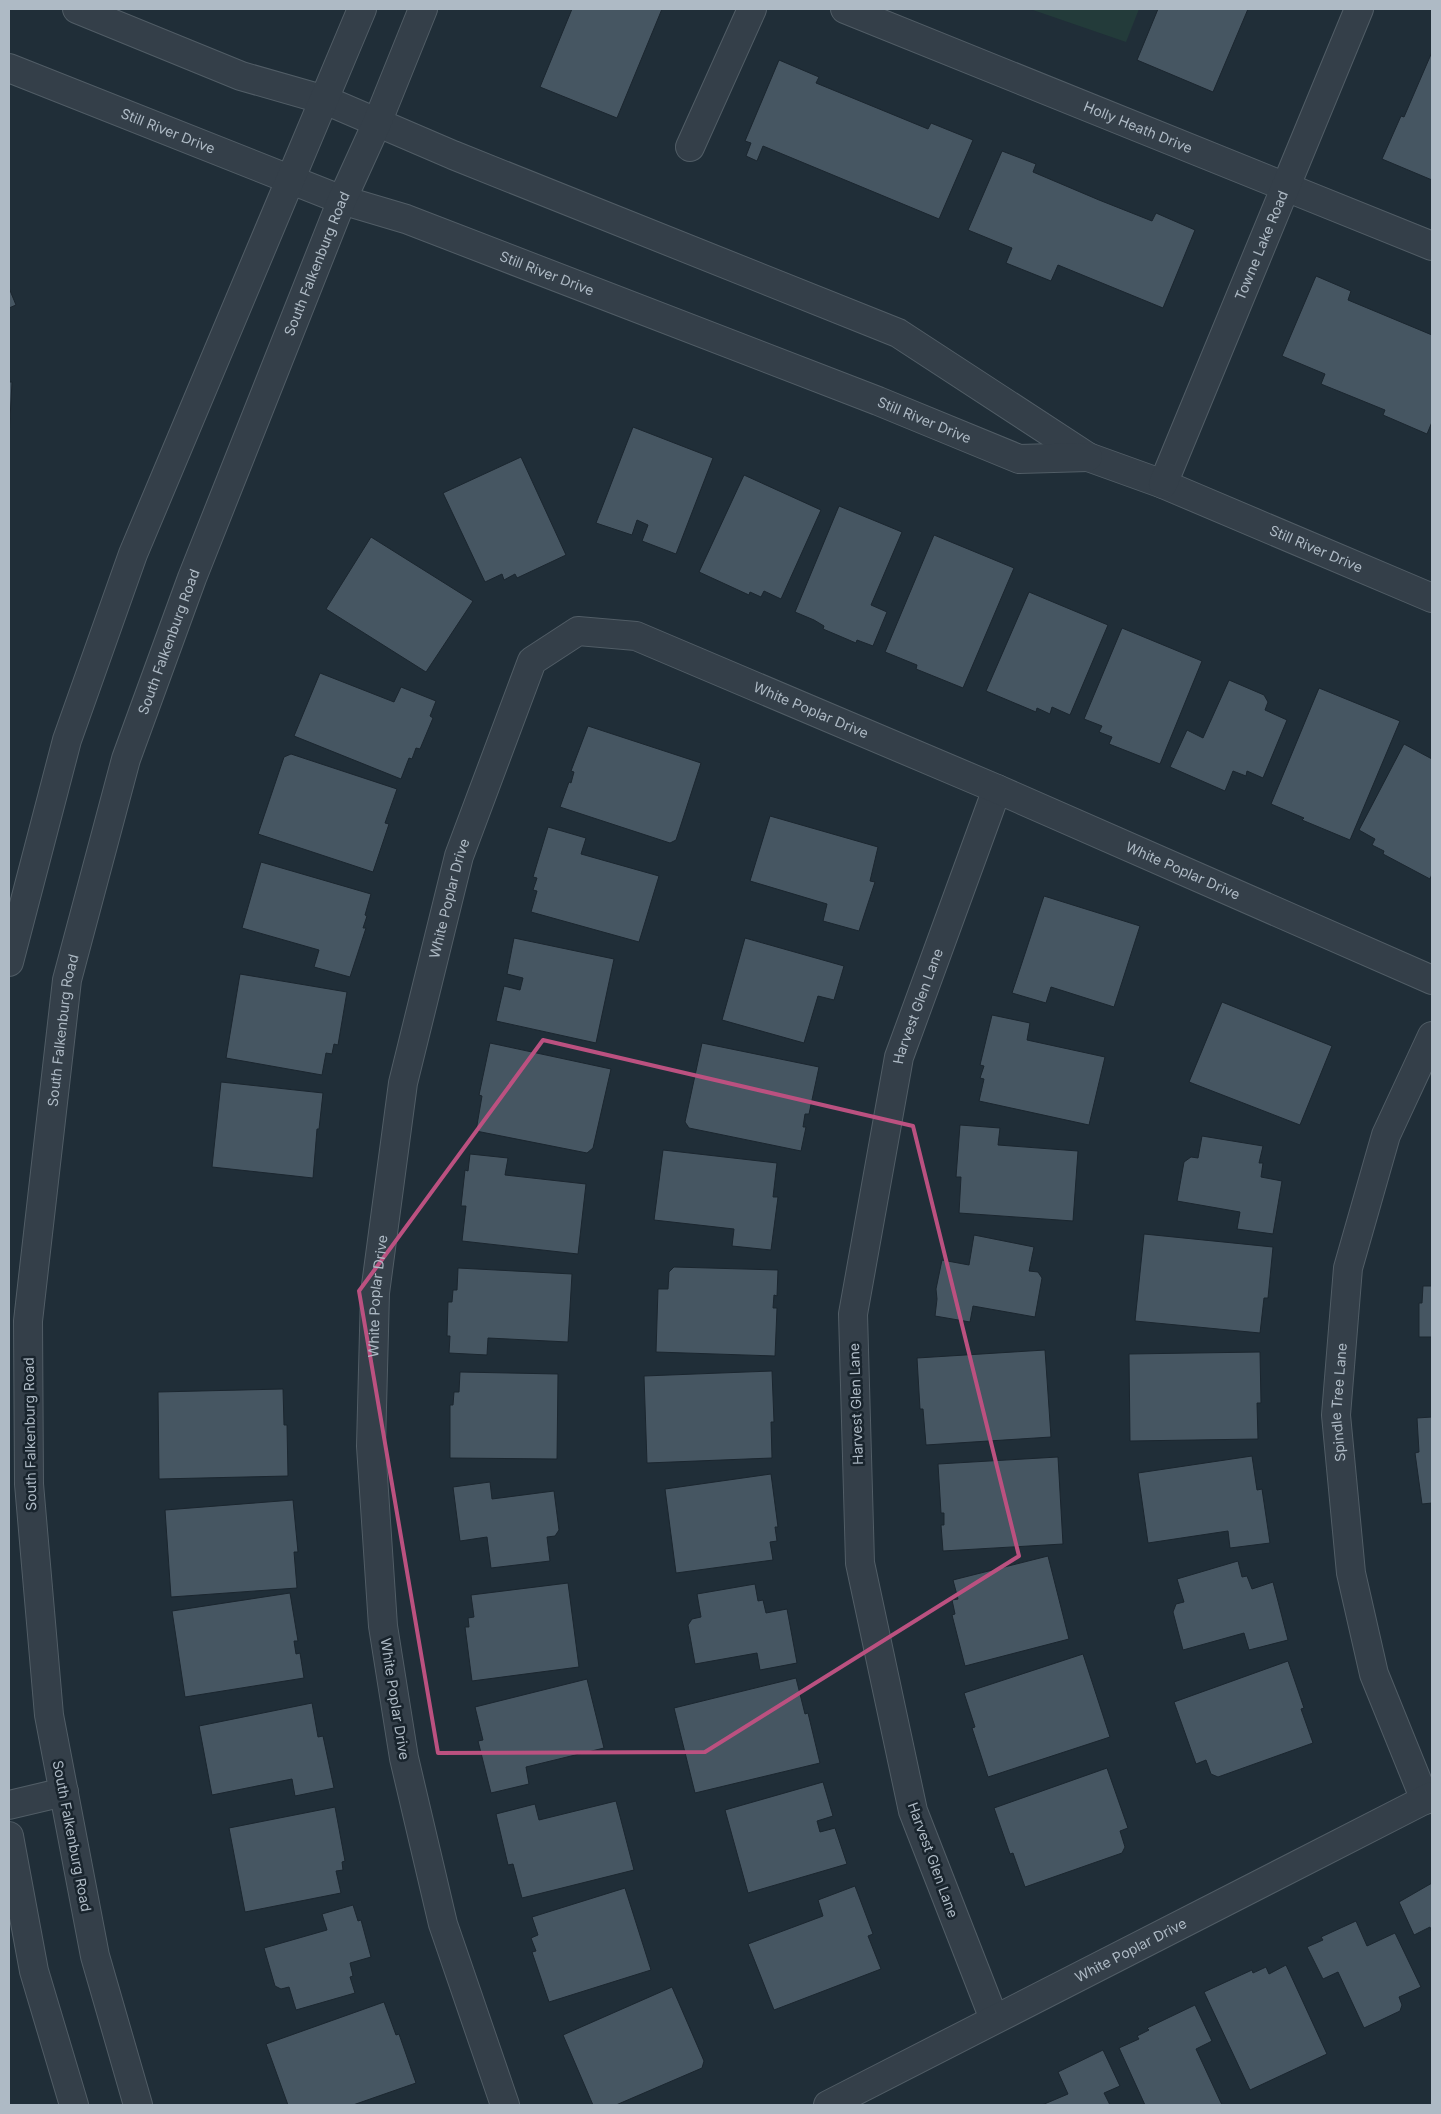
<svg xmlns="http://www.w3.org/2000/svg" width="1441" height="2114" font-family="Inter,sans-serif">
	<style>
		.green { fill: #233b3a }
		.building { fill: #465662; stroke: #1b262f }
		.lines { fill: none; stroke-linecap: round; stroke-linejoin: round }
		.minor-casing { stroke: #515d66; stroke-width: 30 }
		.minor { stroke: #343f49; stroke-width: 28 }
		.marked { fill: none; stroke: #bb5180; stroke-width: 4; stroke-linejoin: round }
		.labels { text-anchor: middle; stroke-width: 5; stroke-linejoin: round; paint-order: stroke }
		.street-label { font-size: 14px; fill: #aebac5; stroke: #19242d }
	</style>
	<rect width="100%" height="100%" fill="#202e38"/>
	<path class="green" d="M1030,9H1139L1126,42Z"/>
	<path class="building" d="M572,9H662L617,118L540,87Z
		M1158,9H1248L1213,92L1137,60Z
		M1432,52V180L1382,159L1401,116L1404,117Z
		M779,60L819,77L816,83L928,129L931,123L973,140L939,219L763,146L757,161L746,156L751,143L745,141Z
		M1002,151L1036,164L1033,172L1099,200L1152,221L1156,213L1195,230L1163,308L1058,265L1051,281L1006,263L1012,248L968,230Z
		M1316,276L1351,291L1348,300L1432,335V422L1427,434L1383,415L1385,410L1321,384L1325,374L1282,356Z
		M9,288L16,305L9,308Z
		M9,382H12L9,437Z
		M633,427L713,458L676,554L642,541L648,525L637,520L632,535L596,523Z
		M521,457L566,555L517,578L515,574L504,580L502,574L485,582L443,493Z
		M744,475L821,510L781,599L764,591L761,597L750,592L749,595L699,572Z
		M839,506L902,532L871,605L887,612L873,646L857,640L856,643L823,629L824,626L814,620L795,612Z
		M934,535L1014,568L963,688L916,669L917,665L885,652Z
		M371,537L473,601L426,672L326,609Z
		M1029,592L1108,625L1070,715L1052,707L1050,714L1037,708L1036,712L986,691Z
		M1122,628L1202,661L1160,764L1109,744L1112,737L1099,732L1102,726L1084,719Z
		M320,673L394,702L401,687L436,701L430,716L433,718L420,749L416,748L412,759L409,758L401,779L294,736Z
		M1229,680L1264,695L1268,702L1265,710L1287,720L1263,778L1247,771L1246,776L1233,771L1225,791L1170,767L1187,730L1203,738Z
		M1319,688L1400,721L1350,840L1302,820L1304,818L1271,804Z
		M588,726L701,763L676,840L670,843L560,807L569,782L571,783L574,772L571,771Z
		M1404,744L1432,759V874L1430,879L1383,854L1384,851L1372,845L1375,839L1359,830Z
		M291,754L397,789L385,823L389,824L373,872L258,834L284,757Z
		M770,816L878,847L870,881L875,882L859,931L823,921L827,904L750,881Z
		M548,827L586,838L581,854L659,876L639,942L531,912L537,891L533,890L537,878L533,877Z
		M261,862L371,894L365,915L367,916L363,928H366L350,977L314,967L319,950L242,928Z
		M1044,896L1140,926L1114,1007L1051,987L1046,1003L1012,993Z
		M514,938L614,959L596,1043L496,1021L504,986L520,990L523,978L507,974Z
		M745,938L844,966L834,1000L818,996L804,1043L722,1020Z
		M240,974L347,992L338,1045L334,1044L332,1054L326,1053L322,1075L226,1058Z
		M1222,1002L1332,1046L1300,1125L1189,1082Z
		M992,1015L1030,1023L1027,1040L1105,1057L1089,1125L979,1101L984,1079L980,1078L984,1066L980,1065Z
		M490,1043L611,1069L593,1148L587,1153L476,1131L482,1096L479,1095Z
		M702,1043L819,1067L809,1114H805L803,1127H806L801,1151L689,1128L685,1122Z
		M221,1082L323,1093L319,1129H317L313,1178L212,1167Z
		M960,1125L1000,1128L998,1145L1078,1151L1073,1221L959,1213L961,1177H956Z
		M1202,1136L1263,1146L1259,1163H1263L1261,1177L1282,1181L1273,1234L1237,1229L1240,1212L1177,1201L1184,1162L1191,1157L1198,1158Z
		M663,1150L777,1163L773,1197H778L771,1250L732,1246L734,1229L654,1220Z
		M470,1154L508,1158L505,1175L586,1184L578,1254L462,1241L466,1206H461L465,1170L468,1171Z
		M1144,1234L1273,1247L1268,1298H1264L1260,1333L1135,1321Z
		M974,1235L1034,1247L1029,1271L1038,1272L1042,1278L1035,1317L973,1306L970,1322L935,1316L937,1299L936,1289L942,1260L969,1265Z
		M674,1267L778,1270L777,1296L774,1295L773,1308H777L775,1356L656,1352L658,1289H668L669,1272Z
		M458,1268L572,1274L568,1342L488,1338L487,1355L449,1353L450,1336H447L448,1302H452L453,1290H457Z
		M1423,1286H1432V1337H1419V1303H1422Z
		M1045,1350L1051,1437L926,1445L923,1409H920L917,1358Z
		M1260,1352L1261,1403H1257L1258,1439L1130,1441L1129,1354Z
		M772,1371L774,1422H771L772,1458L647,1463L644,1376Z
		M460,1372L558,1374L557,1459L450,1458V1405H453L454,1392H459Z
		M283,1389L284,1425H287L288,1476L159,1479L158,1392Z
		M1432,1417V1503L1422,1504L1415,1453L1419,1452L1417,1418Z
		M1252,1456L1257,1490L1262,1489L1270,1543L1230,1548L1228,1531L1148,1543L1138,1473Z
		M1058,1457L1063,1544L943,1551L941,1525H944V1513H941L938,1464Z
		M771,1474L778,1527H775L777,1541L770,1542L773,1560L676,1573L665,1489Z
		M490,1482L492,1499L554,1491L559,1530L555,1536L547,1537L550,1561L491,1568L487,1537L460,1541L453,1487Z
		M293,1500L298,1552H294L297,1588L171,1597L165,1510Z
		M1048,1556L1069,1639L965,1666L952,1615L955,1614L952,1600L958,1599L953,1580Z
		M1238,1561L1242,1577L1247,1576L1252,1589L1273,1582L1288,1640L1249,1650L1244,1633L1183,1650L1173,1612L1176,1604L1184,1602L1177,1579Z
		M568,1583L579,1667L472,1681L465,1627H469L468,1618L474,1617L471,1595Z
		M755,1584L758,1601L763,1600L766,1613L787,1609L797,1663L760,1670L757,1653L695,1664L688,1625L692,1619L701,1617L697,1594Z
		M290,1593L298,1641H294L296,1654L300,1653L304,1678L185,1697L172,1611Z
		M1083,1654L1110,1737L988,1777L972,1728L975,1727L964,1693Z
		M1288,1661L1304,1708L1301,1709L1313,1743L1218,1777L1211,1774L1206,1760L1196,1764L1174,1702Z
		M796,1678L805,1714L808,1713L820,1763L695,1793L674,1708Z
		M587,1679L604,1748L526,1767L529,1784L491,1793L478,1741L483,1740L475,1707Z
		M312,1703L318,1737L323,1736L334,1788L295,1796L292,1779L212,1795L199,1726Z
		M1107,1768L1128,1828L1120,1831L1125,1847L1122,1853L1025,1887L1013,1853L1010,1854L994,1808Z
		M823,1782L833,1816L817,1821L820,1832L835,1828L847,1864L748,1893L725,1810Z
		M616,1801L634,1870L522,1898L513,1864L508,1865L496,1814L535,1804L539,1820Z
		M335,1807L345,1861L342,1862L343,1870L336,1871L341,1893L245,1912L229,1828Z
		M1432,1883V1933L1430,1927L1414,1935L1399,1902Z
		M855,1886L873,1934L868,1936L881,1969L774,2010L748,1944L823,1916L818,1900Z
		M625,1888L651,1970L549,2002L532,1952L536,1951L531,1938L538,1935L532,1917Z
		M353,1905L358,1921L361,1920L371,1957L350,1963L353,1976L350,1977L355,1993L296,2010L289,1987L281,1989L275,1986L264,1948L327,1930L322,1914Z
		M1356,1921L1367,1946L1395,1933L1421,1987L1399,1997L1402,2005L1400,2011L1364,2028L1338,1972L1323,1979L1307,1947L1323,1940L1321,1937Z
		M1286,1965L1327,2054L1250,2090L1204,1992L1252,1970L1253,1973L1266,1967L1269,1974Z
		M672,1987L704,2061L702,2068L616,2105H593L563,2035Z
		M384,2002L396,2035L399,2034L416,2083L353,2105H288L266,2044Z
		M1195,2005L1212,2041L1196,2049L1222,2105H1145L1119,2048L1139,2039L1137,2036L1149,2030L1147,2028Z
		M1103,2050L1120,2086L1104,2093L1110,2105H1042L1068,2094L1058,2072Z"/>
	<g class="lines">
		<g class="minor-casing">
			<g id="minor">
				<path id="s1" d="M77,9L241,76L325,100L453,155L898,333L1088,457L1163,484L1432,598"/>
				<path id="s2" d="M845,9L1432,246"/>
				<path id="s3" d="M9,68L342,200L406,219L878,401L1019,459L1088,457"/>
				<path d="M690,147L752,9"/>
				<path id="s4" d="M1163,484L1359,9"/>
				<path d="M9,962L67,740L133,554L362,9"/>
				<path id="s5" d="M1425,1800L1374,1674L1351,1573L1336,1415L1348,1268L1386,1135L1432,1036"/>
				<path d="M9,1805L64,1792"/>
				<path d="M9,1836L34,1971L74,2105"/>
				<path id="s6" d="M994,2019L913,1811L860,1563L853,1314L899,1057L997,789"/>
				<path id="s7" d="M138,2105L95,1956L49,1715L29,1484L28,1321L67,980L126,759L192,578L342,200L377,123L423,9"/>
				<path id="s8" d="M505,2105L443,1924L404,1758L383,1626L371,1446L375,1293L403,1083L459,856L532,661L578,631L636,636L997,789L1432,980"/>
				<path id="s9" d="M828,2105L1432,1796"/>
			</g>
		</g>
		<use href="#minor" class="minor"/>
	</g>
	<path class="marked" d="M543,1040L913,1126L1019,1556L705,1752L438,1753L359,1291Z"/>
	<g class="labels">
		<g class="street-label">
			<text dy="5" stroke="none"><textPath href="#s2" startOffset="316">Holly Heath Drive</textPath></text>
			<text dy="5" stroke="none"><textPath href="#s3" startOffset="171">Still River Drive</textPath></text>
			<text dy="5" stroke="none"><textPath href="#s4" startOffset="258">Towne Lake Road</textPath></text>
			<text dy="5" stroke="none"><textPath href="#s7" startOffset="1898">South Falkenburg Road</textPath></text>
			<text dy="5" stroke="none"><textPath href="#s3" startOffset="576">Still River Drive</textPath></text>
			<text dy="5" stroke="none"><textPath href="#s3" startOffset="981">Still River Drive</textPath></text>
			<text dy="5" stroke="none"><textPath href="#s1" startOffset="1356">Still River Drive</textPath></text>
			<text dy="5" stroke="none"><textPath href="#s7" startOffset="1492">South Falkenburg Road</textPath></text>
			<text dy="5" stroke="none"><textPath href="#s8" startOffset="1786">White Poplar Drive</textPath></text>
			<text dy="5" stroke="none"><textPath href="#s8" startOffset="2191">White Poplar Drive</textPath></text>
			<text dy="5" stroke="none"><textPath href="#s8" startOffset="1231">White Poplar Drive</textPath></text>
			<text dy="5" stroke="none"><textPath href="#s6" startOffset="1041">Harvest Glen Lane</textPath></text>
			<text dy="5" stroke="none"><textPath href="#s7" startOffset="1088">South Falkenburg Road</textPath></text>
			<text dy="5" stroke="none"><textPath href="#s8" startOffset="826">White Poplar Drive</textPath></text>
			<text dy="5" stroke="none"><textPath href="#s5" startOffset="411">Spindle Tree Lane</textPath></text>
			<text transform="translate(856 1404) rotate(-92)" y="5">Harvest Glen Lane</text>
			<text transform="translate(30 1434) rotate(-91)" y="5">South Falkenburg Road</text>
			<text transform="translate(395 1699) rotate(81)" y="5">White Poplar Drive</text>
			<text transform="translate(72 1836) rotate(79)" y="5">South Falkenburg Road</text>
			<text transform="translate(933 1860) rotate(70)" y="5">Harvest Glen Lane</text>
			<text dy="5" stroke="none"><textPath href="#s9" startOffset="340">White Poplar Drive</textPath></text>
		</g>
	</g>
	<rect width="1441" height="2114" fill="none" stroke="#aebac5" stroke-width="20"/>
</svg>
